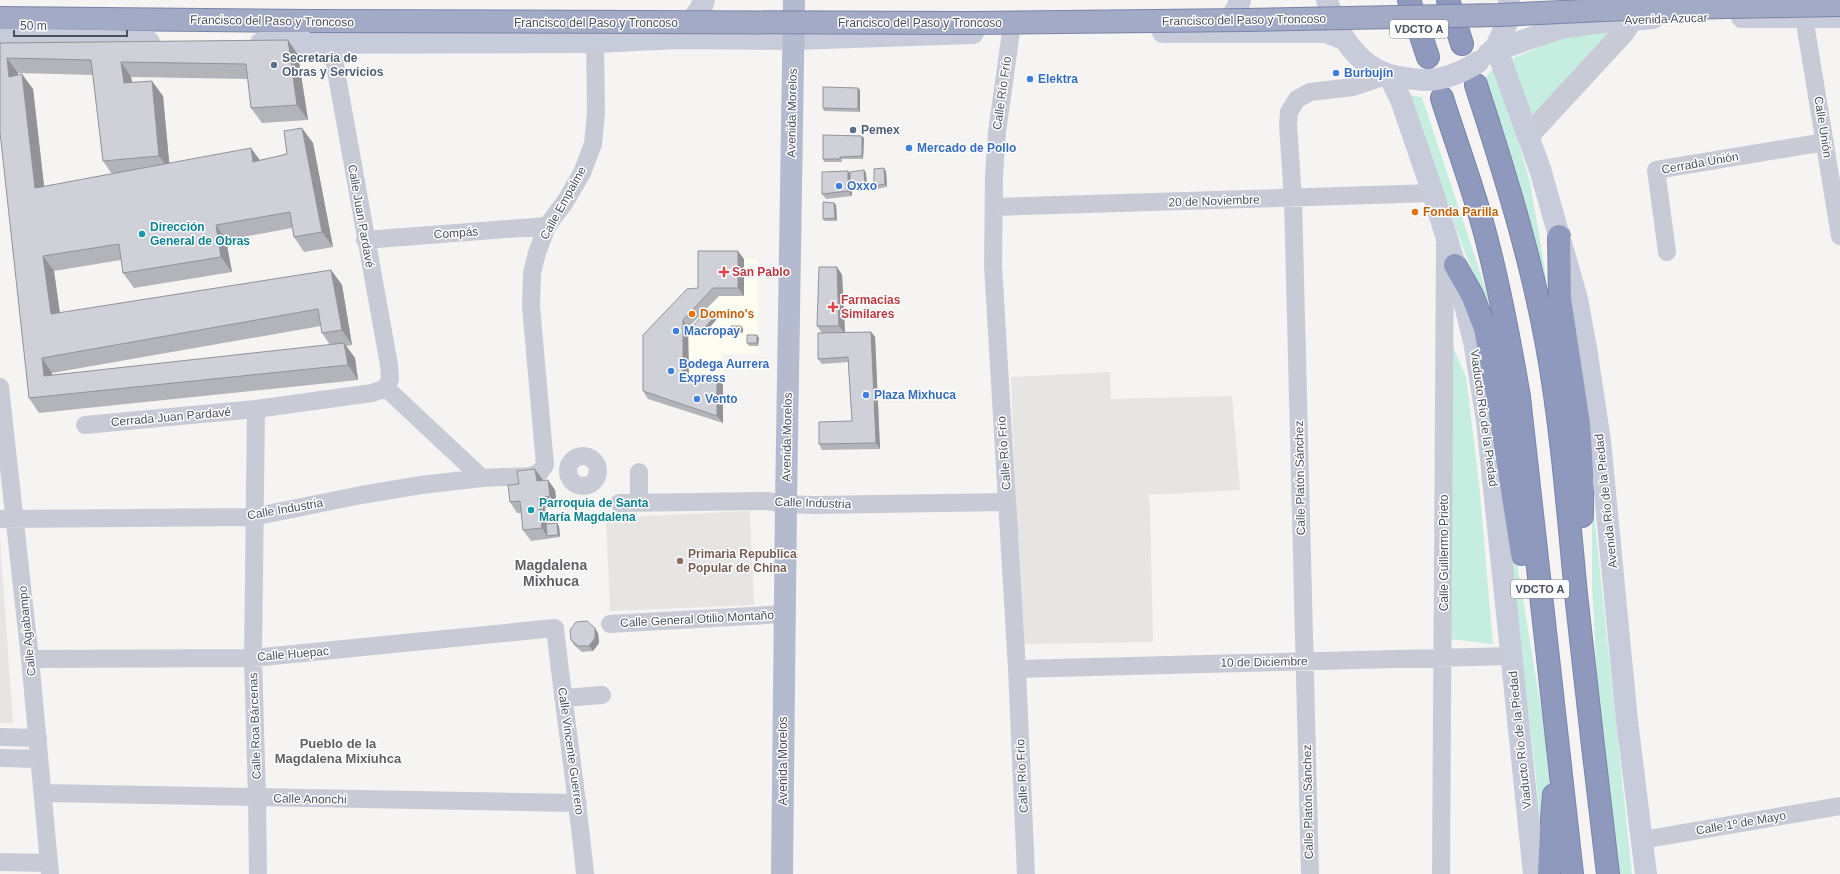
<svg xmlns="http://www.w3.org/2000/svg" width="1840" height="874" font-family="Helvetica,sans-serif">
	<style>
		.commercial { fill: #fcfcf0 }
		.education { fill: #e6e5e4 }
		.green { fill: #c6eee0 }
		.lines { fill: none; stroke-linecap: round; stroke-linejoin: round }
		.trunk-casing { stroke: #7a84a9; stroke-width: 24 }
		.motorway-casing { stroke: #7a84a9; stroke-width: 24 }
		.minor { stroke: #c8cbd6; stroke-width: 18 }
		.tertiary { stroke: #c8cbd6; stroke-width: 22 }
		.secondary { stroke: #c7cbda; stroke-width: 22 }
		.primary { stroke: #b5bbcf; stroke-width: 22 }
		.trunk { stroke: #a2aac6; stroke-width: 22 }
		.motorway { stroke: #8f99bd; stroke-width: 22 }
		.trunk-bridge-casing { stroke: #7a84a9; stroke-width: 24; stroke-linecap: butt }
		.secondary-bridge { stroke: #c7cbda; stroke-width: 22 }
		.trunk-bridge { stroke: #a2aac6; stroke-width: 22 }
		.wall { fill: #b3b4ba; fill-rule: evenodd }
		.shaded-wall { fill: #929297 }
		.building { fill: #d0d1d8; stroke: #929297 }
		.service-dot { fill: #5c6f8a; stroke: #fff; stroke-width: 1.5 }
		.shop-dot { fill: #3f7fe0; stroke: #fff; stroke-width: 1.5 }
		.food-dot { fill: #e8710a; stroke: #fff; stroke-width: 1.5 }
		.culture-dot { fill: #0f9aa8; stroke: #fff; stroke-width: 1.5 }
		.health-dot { fill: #e0444e; stroke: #fff; stroke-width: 1.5 }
		.education-dot { fill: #8d6e63; stroke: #fff; stroke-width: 1.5 }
		.labels { text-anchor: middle; stroke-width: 3; stroke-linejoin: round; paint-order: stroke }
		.shield { fill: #fff; stroke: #82858f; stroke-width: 1 }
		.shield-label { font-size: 11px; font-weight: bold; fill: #4c515f }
		.street-label { font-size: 12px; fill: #4c515f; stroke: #fff }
		.service-label { font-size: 12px; font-weight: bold; fill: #4e5e75; stroke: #fff; text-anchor: start }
		.shop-label { font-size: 12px; font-weight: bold; fill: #366cbe; stroke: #fff; text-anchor: start }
		.food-label { font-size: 12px; font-weight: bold; fill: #c56008; stroke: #fff; text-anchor: start }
		.culture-label { font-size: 12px; font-weight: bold; fill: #0d838f; stroke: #fff; text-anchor: start }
		.health-label { font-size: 12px; font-weight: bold; fill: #be3a42; stroke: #fff; text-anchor: start }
		.education-label { font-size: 12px; font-weight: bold; fill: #785e54; stroke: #fff; text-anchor: start }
		.neighbourhood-label { font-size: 13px; font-weight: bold; fill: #606167; stroke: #fff }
		.quarter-label { font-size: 14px; font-weight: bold; fill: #606167; stroke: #fff }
	</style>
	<rect width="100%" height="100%" fill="#f5f4f3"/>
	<path class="commercial" d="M704,259H758L759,354H722L723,423L648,399L649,343L704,285Z"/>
	<path class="education" d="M1110,372L1111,399L1232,396L1240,490L1148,495L1150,504L1153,642L1021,644L1011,377Z
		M750,511L754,605L610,611L606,518Z
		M0,539L13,723H0Z"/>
	<path class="green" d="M1617,27L1532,119L1511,59L1571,34Z
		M1496,65L1530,182L1544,264L1549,302L1484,79Z
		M1406,95L1422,97L1488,296L1494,330Z
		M1450,339L1466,377L1479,482L1493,644L1449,639Z
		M1498,447L1551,769L1548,796L1544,871L1536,778Z
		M1592,495L1632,874H1617L1598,699L1592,584Z"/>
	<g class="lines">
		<g class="trunk-casing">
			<path id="trunk" d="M0,18L310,21"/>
		</g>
		<g class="motorway-casing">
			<path id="motorway" d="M1409,0L1428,57
				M1448,0L1462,44
				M1476,85C1504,171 1531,257 1547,345C1562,428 1568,511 1576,594C1586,687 1597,781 1608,874
				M1442,98C1455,139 1470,180 1482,222C1498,279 1509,338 1519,397L1572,874
				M1559,236L1560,299L1579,424L1582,472V516
				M1455,265L1472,295L1485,328L1497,394L1522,554
				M1549,874L1551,831L1554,795"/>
		</g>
		<path class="minor" d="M1804,17L1840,236
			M1011,32L997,132L994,176L993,265L1017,669L1026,874
			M331,43L389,365L390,379L386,388L482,478
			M994,207L1433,193
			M365,240L547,226
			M1667,252L1656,170L1825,142
			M0,387L30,659L50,874
			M256,409L253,658L257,798L258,874
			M85,425L256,409L372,393L386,388
			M568 471a15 15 0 1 1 30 0a15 15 0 1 1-30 0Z
			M639,472V503
			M619,503L767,501L786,504L814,505L1007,502
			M0,519L253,517L361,495L421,485L482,478L531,476L540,472L545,465L531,306L532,273L537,253L547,226L565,202L582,173L593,144L596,113L595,42
			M610,624L785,614
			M30,659L253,658L555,628C564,710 577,792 585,874
			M1017,669L1512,656
			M563,698L602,695
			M0,737L38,738
			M0,758L39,759
			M43,793L578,803
			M1642,840L1840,806
			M0,862L49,863
			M1310,874L1293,199L1288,125L1289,112L1297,99L1310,92L1353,87L1389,75
			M1441,874L1445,245"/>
		<path class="tertiary" d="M1528,136L1625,31L1632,19L1633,4"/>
		<path class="secondary" d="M1327,0C1336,31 1357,66 1390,75C1401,78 1412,79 1424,80
			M1509,0L1507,23L1496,47L1540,169L1577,299L1586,348L1600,441L1627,721L1646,874
			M1742,17H1840
			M1216,31C1228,23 1236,14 1240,0
			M1163,32H1326L1344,39
			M682,34C688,21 701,14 704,0
			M0,39L149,42
			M261,43L595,42L679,38L793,39L973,33
			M1488,54L1496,47H1505L1560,28L1594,23L1653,18
			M1389,75L1401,100L1433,193L1455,265L1474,341L1487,421L1534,874"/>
		<path class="primary" d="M782,874L786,504L794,0"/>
		<use href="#trunk" class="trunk"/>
		<use href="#motorway" class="motorway"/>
		<g class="trunk-bridge-casing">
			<path id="trunk-bridge" d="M310,21L968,23L1245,20L1500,15L1625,9L1840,5"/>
		</g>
		<path class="secondary-bridge" d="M1424,80C1444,80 1461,73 1478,62"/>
		<use href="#trunk-bridge" class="trunk-bridge"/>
	</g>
	<path class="wall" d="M0,43L298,55L308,120L262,123L251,108L248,79L131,77L132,83L163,96L169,163L260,160L287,154L313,143L333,247L304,252L294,237L292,228L226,240L232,272L134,288L123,273L121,260L54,271L60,313L331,270L342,285L352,345L346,346L355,358L358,380L39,413L29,398ZM18,73L93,75L103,161L112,174L44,187L33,89L18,75ZM321,326L322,333L330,345L52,375V373Z
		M860,90V112L824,111L823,108Z
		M864,138L863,159H842V162H824L823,159Z
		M864,170L866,173L867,190L852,191V196L826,199L822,194L848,171L850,174Z
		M886,171L887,187L876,189L874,186Z
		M834,203L836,205L837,221H825L823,219Z
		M744,259V296H719L688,328L689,377L723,385V423L648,399L643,391L698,288Z
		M837,267L842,275L845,332H871L875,337L880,449L822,450L819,444L852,421L848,362L822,364L818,359L822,333L817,326Z
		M743,328V333L733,332L731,330Z
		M757,335L759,338L758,346H749L747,343Z
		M535,469L543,480H548L555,490L557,507L545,508L547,524L557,523L559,526L560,537L531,541L523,530L521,513H517L510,502Z
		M598,633L599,643L593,651L582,652L574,645L571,640Z"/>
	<path class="shaded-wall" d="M288,40L298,55L308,120L297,105Z
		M7,58L18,73L19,92L9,77Z
		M121,62L131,77L135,98L124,83Z
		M22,74L33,89L46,203L35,188Z
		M152,81L163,96L170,171L159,156Z
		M858,88L860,90V112L858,109Z
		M302,128L313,143L333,247L322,232Z
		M862,136L864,138L863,159L862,156Z
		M251,148L262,163L253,162Z
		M884,168L886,171L887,187L885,184Z
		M864,170L866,173L867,190L865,187Z
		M848,171L852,176L850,189L852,191V196L848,191Z
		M834,203L836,205L837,221L835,218Z
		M216,225L226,240L232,272L221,257Z
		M738,251L744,259V296L738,288Z
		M43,256L54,271L62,329L51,314Z
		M837,267L842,275L845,334L839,326Z
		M331,270L342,285L352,345L342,330Z
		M715,316L717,319L702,336L700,333Z
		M683,320L688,328L689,385L683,377Z
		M741,326L743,328V333L741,330Z
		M871,332L875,337L880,449L876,443Z
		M757,335L759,338L758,346L757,343Z
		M344,343L355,358L358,380L348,365Z
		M42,358L52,373L54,391L44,376Z
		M717,377L723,385V423L717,416Z
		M535,469L543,480L544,491L537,481Z
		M548,480L555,490L557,507L550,496Z
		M538,498L545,508L549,536H547L542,528Z
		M557,523L559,526L560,537L558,535Z
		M595,628L598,633L599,643L593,651L589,646Z"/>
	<path class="building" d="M288,40L297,105L251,108L246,64L121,62L124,83L152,81L159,156L103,161L91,60L7,58L9,77L22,74L35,188L251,148L253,162L287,154L284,131L302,128L322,232L294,237L290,212L216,225L221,257L123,273L119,244L43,256L51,314L331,270L342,330L322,333L318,309L42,358L44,376L344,343L348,365L29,398L0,132V43Z
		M823,87L858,88V109L823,108Z
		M823,135L862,136V156L840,157V159H823Z
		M884,168L885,184L874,186V169Z
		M864,170L865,187L850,189V172Z
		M848,171V191L822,194V172Z
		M823,202L834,203L835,218L823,219Z
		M698,251H738V288H713L683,320V377H717V416L643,391V335L687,289L698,288Z
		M819,267H837L839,326H817Z
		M708,309L715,316L700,333L693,326Z
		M731,326H741V330H731Z
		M871,332L876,443L819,444V422L852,421L848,357L818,359V333Z
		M747,335H757V343H747Z
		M535,469L537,481L548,480L550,496L538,498L542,528L523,530L520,501L510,502L508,485L519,484L517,471Z
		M557,523L558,535L547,536L546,524Z
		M587,621L595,628V638L589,646H578L571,640L570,630L576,622Z"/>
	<g class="service-dot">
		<circle cx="274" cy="65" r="4"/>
		<circle cx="853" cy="130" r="4"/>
	</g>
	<g class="shop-dot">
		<circle cx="1336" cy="73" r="4"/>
		<circle cx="1030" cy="79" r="4"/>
		<circle cx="909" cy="148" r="4"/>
		<circle cx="839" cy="186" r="4"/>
		<circle cx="676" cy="331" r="4"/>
		<circle cx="671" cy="371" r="4"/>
		<circle cx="866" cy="395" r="4"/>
		<circle cx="697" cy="399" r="4"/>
	</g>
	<g class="food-dot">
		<circle cx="1415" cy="212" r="4"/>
		<circle cx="692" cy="314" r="4"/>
	</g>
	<g class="culture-dot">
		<circle cx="142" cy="234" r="4"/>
		<circle cx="531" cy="510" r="4"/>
	</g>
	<g class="health-dot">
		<path d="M722 266h4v4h4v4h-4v4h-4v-4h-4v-4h4z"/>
		<path d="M831 301h4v4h4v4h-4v4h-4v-4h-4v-4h4z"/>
	</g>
	<circle class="education-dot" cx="680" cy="561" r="4"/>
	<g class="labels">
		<g class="shield">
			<rect x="1390" y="20" width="58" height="18" rx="3"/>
			<rect x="1511" y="580" width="58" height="18" rx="3"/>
		</g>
		<g class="shield-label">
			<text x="1419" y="33">VDCTO A</text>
			<text x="1540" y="593">VDCTO A</text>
		</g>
		<g class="street-label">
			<text transform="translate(1666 19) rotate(-2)" y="4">Avenida Azucar</text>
			<text transform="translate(1244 20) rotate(-1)" y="4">Francisco del Paso y Troncoso</text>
			<text transform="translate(272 21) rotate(1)" y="4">Francisco del Paso y Troncoso</text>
			<text x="596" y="27">Francisco del Paso y Troncoso</text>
			<text x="920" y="27">Francisco del Paso y Troncoso</text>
			<text transform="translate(1002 93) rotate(-82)" y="4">Calle Río Frío</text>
			<text transform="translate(792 113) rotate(-89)" y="4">Avenida Morelos</text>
			<text transform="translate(1823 127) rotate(81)" y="4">Calle Unión</text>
			<text transform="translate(1700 163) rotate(-10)" y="4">Cerrada Unión</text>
			<text transform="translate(1214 201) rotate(-2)" y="4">20 de Noviembre</text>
			<text transform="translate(563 203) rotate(-61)" y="4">Calle Empalme</text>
			<text transform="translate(361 216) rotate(80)" y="4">Calle Juan Pardavé</text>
			<text transform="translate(456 233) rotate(-4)" y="4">Compás</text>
			<text transform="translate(171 417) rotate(-5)" y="4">Cerrada Juan Pardavé</text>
			<text transform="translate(1484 418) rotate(82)" y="4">Viaducto Río de la Piedad</text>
			<text transform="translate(787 437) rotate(-89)" y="4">Avenida Morelos</text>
			<text transform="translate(1004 453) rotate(-94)" y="4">Calle Río Frío</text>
			<text transform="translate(1300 478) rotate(-91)" y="4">Calle Platón Sánchez</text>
			<text transform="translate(1606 501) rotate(-96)" y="4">Avenida Río de la Piedad</text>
			<text transform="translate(813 503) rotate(2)" y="4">Calle Industria</text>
			<text transform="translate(285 509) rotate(-10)" y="4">Calle Industria</text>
			<text transform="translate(1444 553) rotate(-90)" y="4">Calle Guillermo Prieto</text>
			<text transform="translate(697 619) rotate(-3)" y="4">Calle General Otilio Montaño</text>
			<text transform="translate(27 631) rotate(-96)" y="4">Calle Agiabampo</text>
			<text transform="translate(293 654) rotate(-5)" y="4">Calle Huepac</text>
			<text transform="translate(1264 662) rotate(-1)" y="4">10 de Diciembre</text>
			<text transform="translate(255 726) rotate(-92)" y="4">Calle Roa Bárcenas</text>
			<text transform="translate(1520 740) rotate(-96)" y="4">Viaducto Río de la Piedad</text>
			<text transform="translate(571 751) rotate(82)" y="4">Calle Vincente Guerrero</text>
			<text transform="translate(783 761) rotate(-90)" y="4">Avenida Morelos</text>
			<text transform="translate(1022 776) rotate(-93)" y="4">Calle Río Frío</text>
			<text transform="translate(310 799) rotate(1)" y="4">Calle Anonchi</text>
			<text transform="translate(1308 802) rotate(-91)" y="4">Calle Platón Sánchez</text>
			<text transform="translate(1741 823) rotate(-10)" y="4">Calle 1º de Mayo</text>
		</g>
		<g class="service-label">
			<text x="282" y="62">Secretaria de<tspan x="282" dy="14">Obras y Servicios</tspan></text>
			<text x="861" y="134">Pemex</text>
		</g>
		<g class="shop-label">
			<text x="1344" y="77">Burbujín</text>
			<text x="1038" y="83">Elektra</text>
			<text x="917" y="152">Mercado de Pollo</text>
			<text x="847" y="190">Oxxo</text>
			<text x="684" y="335">Macropay</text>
			<text x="679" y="368">Bodega Aurrera<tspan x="679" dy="14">Express</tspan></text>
			<text x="874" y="399">Plaza Mixhuca</text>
			<text x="705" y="403">Vento</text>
		</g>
		<g class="food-label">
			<text x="1423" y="216">Fonda Parilla</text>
			<text x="700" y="318">Domino's</text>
		</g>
		<g class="culture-label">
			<text x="150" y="231">Dirección<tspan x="150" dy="14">General de Obras</tspan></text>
			<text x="539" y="507">Parroquia de Santa<tspan x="539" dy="14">María Magdalena</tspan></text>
		</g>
		<g class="health-label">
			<text x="732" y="276">San Pablo</text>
			<text x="841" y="304">Farmacias<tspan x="841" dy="14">Similares</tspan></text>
		</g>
		<g class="education-label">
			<text x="688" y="558">Primaria Republica<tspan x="688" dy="14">Popular de China</tspan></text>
		</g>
		<g class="neighbourhood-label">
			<text x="338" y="748">Pueblo de la<tspan x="338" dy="15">Magdalena Mixiuhca</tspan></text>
		</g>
		<g class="quarter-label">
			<text x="551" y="570">Magdalena<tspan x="551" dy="16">Mixhuca</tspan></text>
		</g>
	</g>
	<path d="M14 30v6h113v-6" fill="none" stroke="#4c515f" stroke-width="2"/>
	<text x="20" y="30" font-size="12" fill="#4c515f" stroke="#ffffff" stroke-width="3" paint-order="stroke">50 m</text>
</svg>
